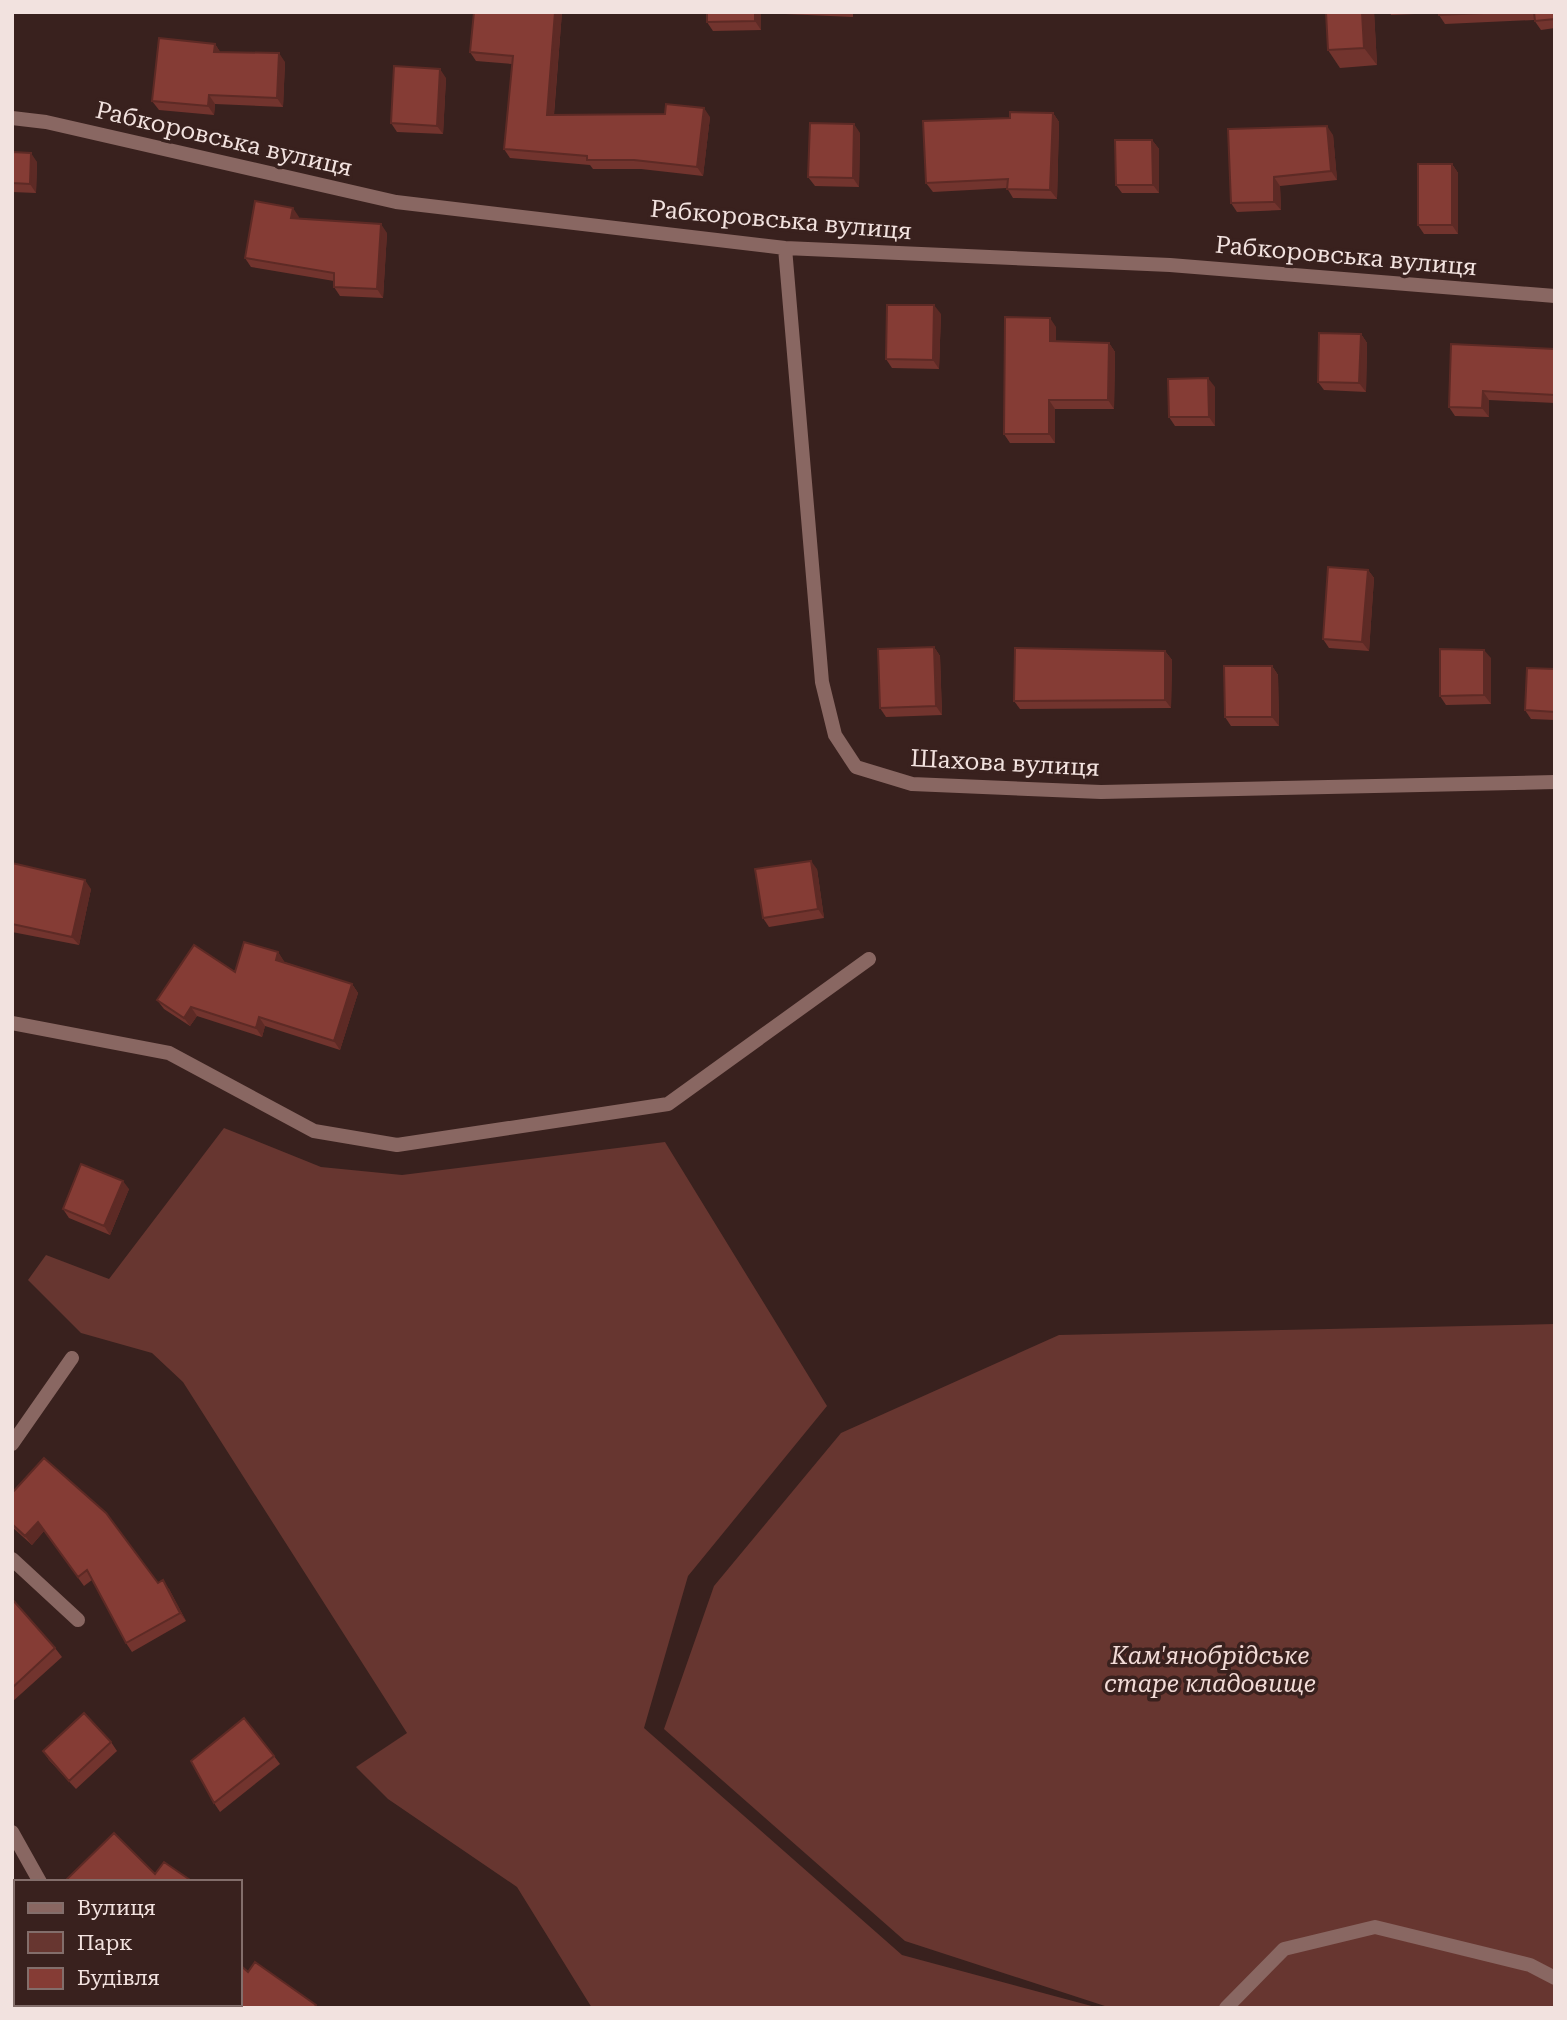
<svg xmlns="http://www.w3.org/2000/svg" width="1567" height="2020" font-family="'Roboto Serif',serif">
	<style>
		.green { fill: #673630 }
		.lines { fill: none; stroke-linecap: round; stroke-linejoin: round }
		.service { stroke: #896762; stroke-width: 14 }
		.minor { stroke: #896762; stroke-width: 14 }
		.wall { fill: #72342e }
		.shaded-wall { fill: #5d2a25 }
		.building { fill: #853c35; stroke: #5d2a25; stroke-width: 2 }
		.labels { text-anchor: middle; stroke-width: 7; stroke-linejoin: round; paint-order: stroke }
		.street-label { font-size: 24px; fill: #f2e2df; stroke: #39211e }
		.park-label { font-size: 24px; font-style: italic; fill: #f2dbd7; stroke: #39211e }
	</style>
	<rect width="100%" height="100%" fill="#39211e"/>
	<path class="green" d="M224,1128L321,1167L402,1175L665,1142L827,1406L688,1576L644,1728L902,1955L1099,2008H592L517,1887L388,1799L356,1767L407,1733L183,1382L152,1353L81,1333L28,1280L46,1255L109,1279Z
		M1555,1324V2008H1111L905,1941L664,1729L714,1586L841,1433L1059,1335Z"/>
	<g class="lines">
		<path class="service" d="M1226,2008L1284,1949L1375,1927L1530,1965L1555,1978"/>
		<path class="minor" d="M12,118L46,122L396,202L785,248L1170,265L1555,296
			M785,248L822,682L835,735L856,767L912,784L1101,792L1555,782
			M12,1023L169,1053L314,1131L397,1145L668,1104L869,959
			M12,1444L72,1358
			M12,1559L78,1620
			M12,1832L40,1882
			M149,2004L153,2008"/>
	</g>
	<path class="wall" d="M474,12H562L554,115L710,117L703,176L641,169H593L590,165L510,158L504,149L512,64L476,61L470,52Z
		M707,12H853V17L761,13V30L713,31L707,22Z
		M1374,12L1377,65L1340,68L1328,50Z
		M1390,12H1555V28L1541,30L1534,20L1445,24L1439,15V13L1391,15Z
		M215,44L220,52L285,62L283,107L215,104L214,115L159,110L152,101Z
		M446,78L443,134L397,132L391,123Z
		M1053,113L1059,122L1057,199L1013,198L1007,188L933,192L926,183L1010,118Z
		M860,133L859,187L815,186L808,177Z
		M1333,135L1337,180L1280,186L1281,210L1237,212L1231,203Z
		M1152,140L1159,149V193H1122L1116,185Z
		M12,152L37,162L36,193L12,192Z
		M1452,164L1458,173V234H1424L1418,225Z
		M299,217L298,219L387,233L383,298L340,296L334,287V281L251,267L245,258Z
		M941,314L939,369L892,368L886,359Z
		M1056,327V342L1109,343L1115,352L1114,409H1055V443H1010L1004,434Z
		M1361,334L1367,343L1366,392L1324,390L1318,382Z
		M1555,349V403L1489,400V417L1455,416L1449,407Z
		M1215,387V426H1175L1169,417Z
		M1368,570L1374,578L1369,651L1329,648L1323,639Z
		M934,647L940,656L942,715L886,717L880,708Z
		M1165,651L1172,660L1171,708L1020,709L1014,701Z
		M1491,658V704L1446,705L1440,696Z
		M1272,666L1278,675L1279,726H1231L1225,717Z
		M1555,669V720L1531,719L1525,710Z
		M12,863L91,889L79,945L12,932Z
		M817,869L824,918L769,927L763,918Z
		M278,952L284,962L352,984L358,993L340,1050L265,1026L262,1037L197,1016L190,1026L164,1009L157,1000L235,972Z
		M129,1189L110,1235L69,1218L63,1209Z
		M12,1493L169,1589L186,1621L132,1652L126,1643L92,1580L84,1586L44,1531L32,1545L12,1527Z
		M12,1599L55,1648L62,1657L12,1702Z
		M111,1742L117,1751L76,1789L49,1760L43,1751Z
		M274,1756L280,1764L220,1812L214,1803Z
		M248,1972L318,2008H200L195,2004H240Z"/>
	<path class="shaded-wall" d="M555,12H562L553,124L547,115Z
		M755,12L761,13V30L755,21Z
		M1362,12H1374L1377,65L1364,48Z
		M215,44L221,53L214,52Z
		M279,53L285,62L283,107L277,98Z
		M440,69L446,78L443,134L437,126Z
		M209,95L215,104L214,115L208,106Z
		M704,108L710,117L703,176L697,167Z
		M1053,113L1059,122L1057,199L1050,190Z
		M854,124L860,133L859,187L853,178Z
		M1327,126L1333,135L1337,180L1331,171Z
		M1152,140L1159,149V193L1153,185Z
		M31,153L37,162L36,193L30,184Z
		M1452,164L1458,173V234L1452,225Z
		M1274,177L1280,186L1281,210L1274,202Z
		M293,208L299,217L297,227L291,218Z
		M381,224L387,233L383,298L377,289Z
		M934,305L941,314L939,369L933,360Z
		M1050,318L1056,327V350L1050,341Z
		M1361,334L1367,343L1366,392L1359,383Z
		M1109,343L1115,352L1114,409L1108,400Z
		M1208,378L1215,387V426L1209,417Z
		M1483,391L1489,400V417L1482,408Z
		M1049,400L1055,409V443L1049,434Z
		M1368,570L1374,578L1369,651L1362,642Z
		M934,647L940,656L942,715L936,706Z
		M1484,650L1491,658V704L1484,695Z
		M1165,651L1172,660L1171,708L1165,700Z
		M1272,666L1278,675L1279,726L1272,717Z
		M811,861L817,869L824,918L818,909Z
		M85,880L91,889L79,945L72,937Z
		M278,952L284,961L282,968L276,960Z
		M352,984L358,993L340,1050L334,1041Z
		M191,1007L197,1016L190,1026L184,1018Z
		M259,1017L265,1026L262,1037L256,1028Z
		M123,1181L129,1189L110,1235L104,1226Z
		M38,1522L44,1531L32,1545L25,1536Z
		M163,1580L169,1589L186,1621L180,1613Z"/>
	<path class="building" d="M474,12H555L547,115L665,114L666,104L704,108L697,167L634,160H587V156L504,149L513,56L470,52Z
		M707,12H755V21L707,22Z
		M1326,12H1362L1364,48L1328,50Z
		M1439,12H1506L1439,15Z
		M1534,12H1555V19L1535,21Z
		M159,38L215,44L214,52L279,53L277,98L209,95L208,106L152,101Z
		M394,66L440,69L437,126L391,123Z
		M1010,112L1053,113L1050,190L1007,189L1008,179L926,183L923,121L1010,118Z
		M810,123L854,124L853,178L808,177Z
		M1327,126L1331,171L1274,177V202L1231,203L1228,129Z
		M1115,140H1152L1153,185H1116Z
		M12,152L31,153L30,184L12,183Z
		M1418,164H1452V225H1418Z
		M255,201L293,208L291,218L381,224L377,289L334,287V273L245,258Z
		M887,305H934L933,360L886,359Z
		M1005,317L1050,318V341L1109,343L1108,400H1049V434H1004Z
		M1319,333L1361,334L1359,383L1318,382Z
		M1451,344L1555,349V395L1483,391L1482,408L1449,407Z
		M1208,378L1209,417H1169L1168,379Z
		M1328,567L1368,570L1362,642L1323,639Z
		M934,647L936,706L880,708L878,649Z
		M1015,648L1165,651V700L1014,701Z
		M1440,649L1484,650V695L1440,696Z
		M1224,666H1272V717H1225Z
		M1527,668L1555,669V712L1525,710Z
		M811,861L818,909L763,918L755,869Z
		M12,863L85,880L72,937L12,924Z
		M244,942L278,952L276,960L352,984L334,1041L259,1017L256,1028L191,1007L184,1018L157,1000L194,945L235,972Z
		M81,1164L123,1181L104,1226L63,1209Z
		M44,1458L106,1513L158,1583L163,1580L180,1613L126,1643L87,1570L78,1577L38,1522L25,1536L12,1524V1493Z
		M12,1599L55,1648L12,1688Z
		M84,1713L111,1742L69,1781L43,1751Z
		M244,1718L274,1756L214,1803L191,1761Z
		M114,1833L155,1874L164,1862L193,1882L65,1881Z
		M255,1962L316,2005L314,2008H206L201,2004H240V1965L248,1972Z
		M12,2003L19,2008H12Z"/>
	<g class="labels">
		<g class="street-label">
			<text transform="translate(224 139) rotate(13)" y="8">Рабкоровська вулиця</text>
			<text transform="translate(781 220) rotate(5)" y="8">Рабкоровська вулиця</text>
			<text transform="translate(1346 256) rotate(5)" y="8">Рабкоровська вулиця</text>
			<text transform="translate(1005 763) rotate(3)" y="8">Шахова вулиця</text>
		</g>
		<g class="park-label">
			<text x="1210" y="1664">Кам'янобрідське<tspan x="1210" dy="28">старе кладовище</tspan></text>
		</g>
	</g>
	<rect width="1567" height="2020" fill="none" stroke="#f2e2df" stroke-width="28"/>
	<rect x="14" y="1880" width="228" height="126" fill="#39211e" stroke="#836e6b" stroke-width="2"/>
	<rect x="28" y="1903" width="35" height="10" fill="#896762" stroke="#836e6b" stroke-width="2"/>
	<text x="77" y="1915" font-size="21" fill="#f2e2df">Вулиця</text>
	<rect x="28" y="1932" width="35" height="21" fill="#673630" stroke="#836e6b" stroke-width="2"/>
	<text x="77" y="1950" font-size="21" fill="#f2e2df">Парк</text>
	<rect x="28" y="1968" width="35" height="21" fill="#853c35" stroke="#836e6b" stroke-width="2"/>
	<text x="77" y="1985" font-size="21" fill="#f2e2df">Будівля</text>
</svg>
